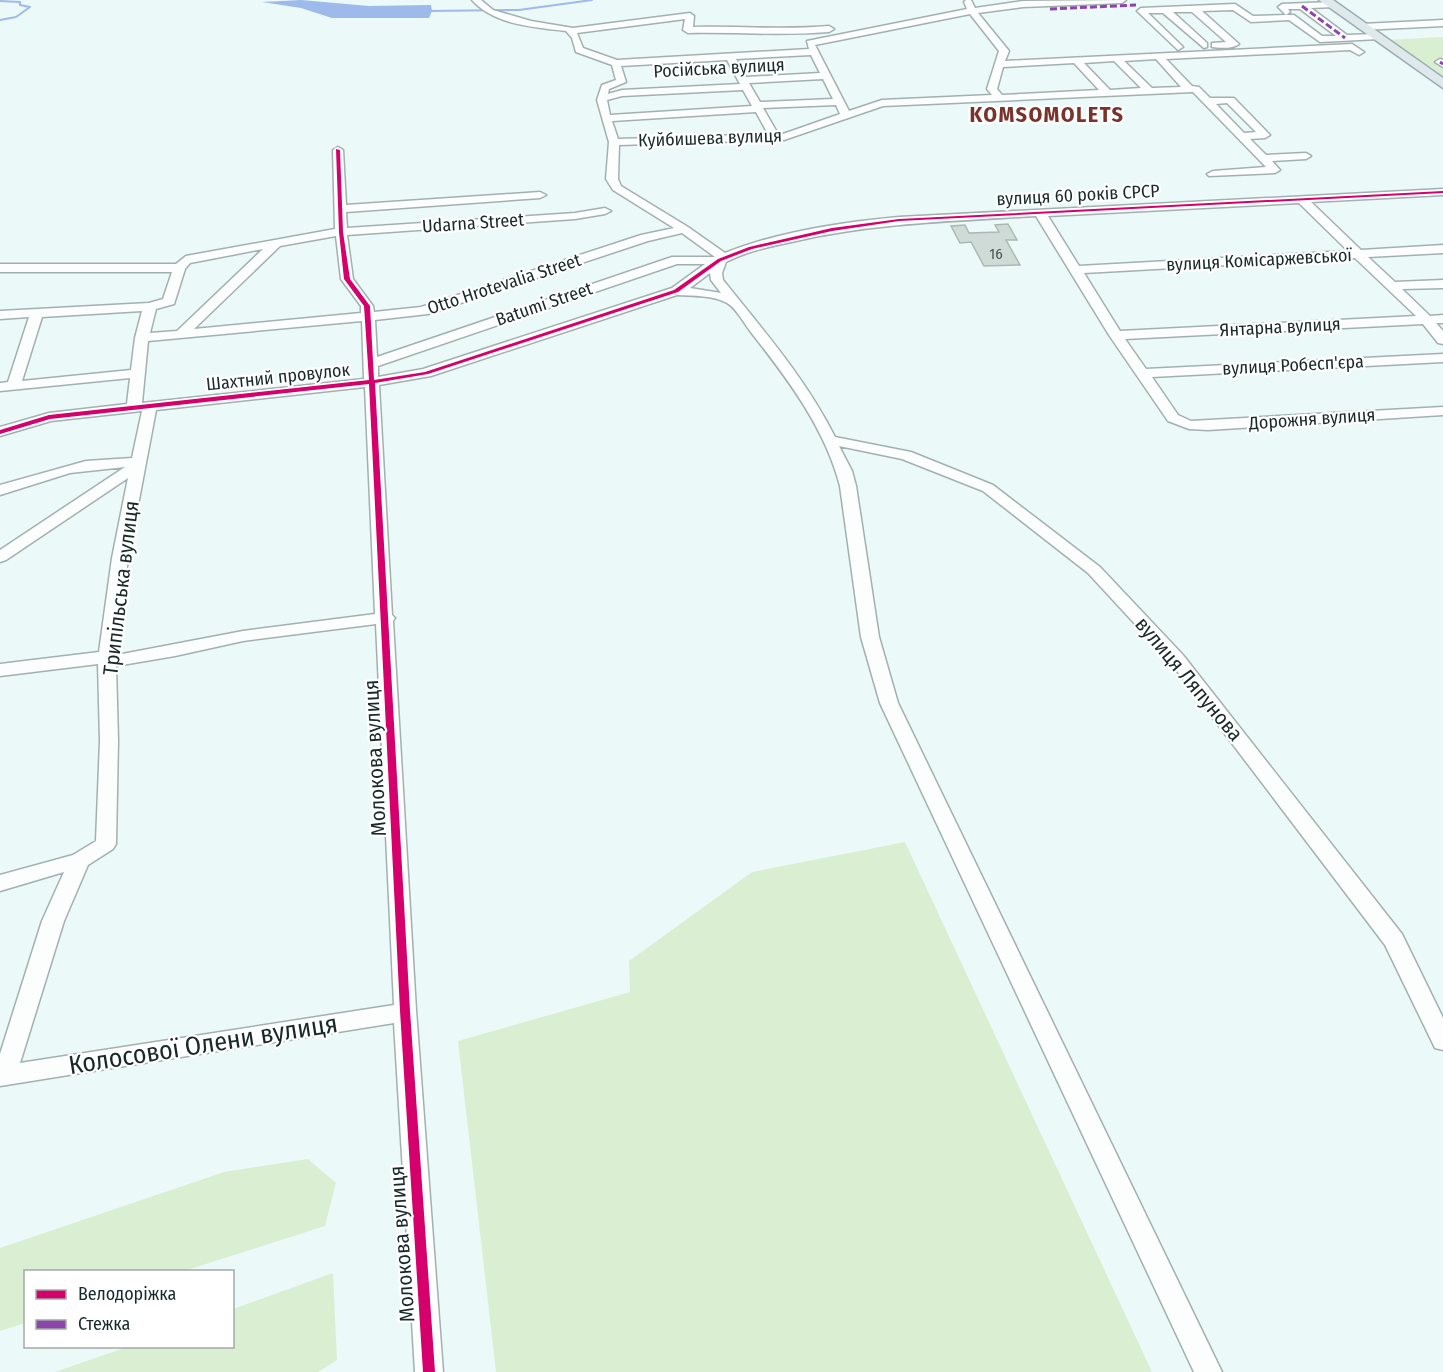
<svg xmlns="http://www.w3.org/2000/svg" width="1443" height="1372" font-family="'Fira Sans Condensed',sans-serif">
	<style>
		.green { fill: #daefd2 }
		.water { fill: #9ebaea }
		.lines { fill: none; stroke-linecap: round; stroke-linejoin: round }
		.stream { stroke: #9ebaea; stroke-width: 2 }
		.building { fill: #cfdbd7; stroke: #acb8b4; stroke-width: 1.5 }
		.minor-casing { stroke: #a3b0b0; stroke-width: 3 }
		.major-casing { stroke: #9aadb2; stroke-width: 3 }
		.minor { fill: #fcfefe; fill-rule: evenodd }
		.major { fill: #dfe9ec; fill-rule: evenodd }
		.quiet { stroke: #8e44ad; stroke-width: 3; stroke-dasharray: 7 3; stroke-linecap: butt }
		.cycleway-casing { stroke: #fff; stroke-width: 3 }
		.cycleway { fill: #d6006c; fill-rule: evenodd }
		.labels { text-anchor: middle; stroke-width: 4.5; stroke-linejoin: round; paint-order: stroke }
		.far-number-label { font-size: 15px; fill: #465654 }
		.far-street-label { font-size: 18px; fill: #192929; stroke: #fff }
		.street-label { font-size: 21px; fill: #192929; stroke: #fff }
		.far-district-label { font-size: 22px; font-weight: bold; letter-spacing: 1.5px; fill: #79332a; stroke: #fff }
		.near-street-label { font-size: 26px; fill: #192929; stroke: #fff }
	</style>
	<rect width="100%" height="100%" fill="#ecf9f9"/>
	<path class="green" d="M1443,37V80L1385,40Z
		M905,842L1152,1372H496L458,1041L630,992L629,961L752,872Z
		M308,1159L336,1183L325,1226L184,1271L26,1272L25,1323L0,1331V1248L224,1172Z
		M333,1273L337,1360L318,1372H55L127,1347L232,1346L233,1309Z"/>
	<path class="water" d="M301,0L369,6L431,5L432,11L429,18H332L301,8L262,2Z"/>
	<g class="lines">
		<path class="stream" d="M0,1L20,2V5L30,7L16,17L0,20
			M428,11L519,10L592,0"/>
	</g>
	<path class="building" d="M1008,224L1017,240H1006L1020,265L984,266L971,242L960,243L951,226L965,225L969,233L999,232L995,225Z"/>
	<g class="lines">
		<g class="minor-casing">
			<path id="minor" d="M472,0H481L493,10L531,21L573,28L690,13L694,16L693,27C738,26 784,30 829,26L834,29L829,32C782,36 735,32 688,33L683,30L685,19L577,33L583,48L617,60L809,49L807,41L967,9L964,2L966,0H971L975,8L1023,1L1126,0L1122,3L1023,7L978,13L1009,51L1005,61L1352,44L1364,52L1359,55L1350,50L1166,59L1192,86L1199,87L1210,98H1234L1270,135L1265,138L1250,139L1266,155L1306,153L1311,156L1306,159L1272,161L1280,170L1275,173L1209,176L1207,174L1213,171L1266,167L1193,92L883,106L784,140L619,145L618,179L621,186L688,227L725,253C777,232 843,222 899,217L1443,189V195L1311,202L1361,250L1443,245V253L1368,257L1395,282L1443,280V288L1402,289L1430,316L1443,315V323H1436L1443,331V344L1438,343L1423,324L1125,339L1146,369L1443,354V362L1152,377L1178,415L1191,421L1443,407V415L1208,430L1189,429L1168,421L1109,335L1036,216C955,221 875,223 796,241C772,246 747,251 726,262L722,273L723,280C763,330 806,379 835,437L911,452L993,485L1100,567L1183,655L1402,934L1443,1018V1050L1435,1048L1385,945L1171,663L1088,573L983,491L902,459L839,446L852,471L856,486L879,637L898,703L1222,1372H1194L880,703L861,637L840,486C825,428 787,378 750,331C744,323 736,308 727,303C713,295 693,296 677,295L431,376L379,385L392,615L395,618L393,621L416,1010L443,1372H415L394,1023L0,1086V1054L42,921L64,872L0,891V875L73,855L96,841L100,741L98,664L0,676V664L99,652L112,558L128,478L6,560L0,562V550L125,467L70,473L0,495V485L86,461L132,458L142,411L51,421L0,436V427L49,413L127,404L130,378L0,391V383L8,382L29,317L0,319V311L149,303L163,299L172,272H0V264H176L186,256L335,229L333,150L338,147L343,150L346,205L540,192L546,195L540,198L346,212L347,228L575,213L605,208L611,211L605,214L575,219L347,235L353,279L373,306L374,312L421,307L641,235L674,228L613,190L606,179L609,142L597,100L602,85L616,80L612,65L576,52L572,38L566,31C534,27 494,25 472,0ZM970,14L999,51L987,89L992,95L882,100L849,111L815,45ZM811,55L820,73L746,77L736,59ZM1156,59L1181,87L1152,88L1124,61ZM727,60L740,84L622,90L608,94L609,89L626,82L621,66ZM1114,61L1141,88L1110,90L1084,63ZM1074,63L1099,90L1002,95L997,89L1003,67ZM823,79L833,99L760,102L749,83ZM743,90L752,106L610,115L607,100L622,96ZM1227,103L1256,132L1244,133L1216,104ZM836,105L840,114L783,134H778L763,108ZM756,112L768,134L618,139L612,121ZM1299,203L1348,251L1079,266L1048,216ZM682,233L715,257H672L377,357L375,320L428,314L648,241ZM336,236L341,279L361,306V313L194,329L280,246ZM263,249L177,331L150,333L156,309L174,304L185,269L190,263ZM1355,258L1416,316L1120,331L1084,273ZM677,264H705L672,288L423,369L378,377V366ZM710,273L711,280L721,293L690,288ZM142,311L135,338L131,370L22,381L42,317ZM362,321L364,379L142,403L148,341ZM365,387L375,614L243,631L117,655L128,558L156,410ZM376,624L394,1005L20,1063L64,921L88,865L113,849L116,844L118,741L116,666L175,656L243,641Z
				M1331,2L1334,3V7L1311,8L1347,35L1376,34L1381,37L1379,39L1320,42L1289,20L1251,22L1233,10L1202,11L1239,44C1233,49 1219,48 1212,47V43L1226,42L1192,12H1173L1207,43V47L1204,48L1163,13H1148L1181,45L1183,47L1178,50L1137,11L1141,8L1235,4L1253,16L1286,15L1278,7L1282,4ZM1288,9H1300L1336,36H1322L1294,15H1286L1290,12Z
				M1443,20V26L1362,30L1357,27L1362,24Z
				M1440,59L1443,60V67L1435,62Z"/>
		</g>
		<g class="major-casing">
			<path id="major" d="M1319,0H1333L1443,78V88Z"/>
		</g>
		<use href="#minor" class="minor"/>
		<use href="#major" class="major"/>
		<path class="quiet" d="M1302,6L1345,38
			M1050,9L1136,5
			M1440,62L1443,64"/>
		<g class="cycleway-casing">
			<path id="cycleway" d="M336,149L340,150L343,232L350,279L370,306L374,380L425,372L674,290L718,259L749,247L832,228L899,219L1443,191V193L899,221L832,231L752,249L721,261L678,292L428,374L375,383L410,1011L435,1372H423L400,1011L369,384L50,419L0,434V430L49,415L369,380L364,306L344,279L339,232Z"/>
		</g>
		<use href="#cycleway" class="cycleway"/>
	</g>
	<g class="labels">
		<g class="far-number-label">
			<text x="996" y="259">16</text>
		</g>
		<g class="far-street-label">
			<text transform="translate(719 68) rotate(-3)" y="6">Російська вулиця</text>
			<text transform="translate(710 138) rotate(-2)" y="6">Куйбишева вулиця</text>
			<text transform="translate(1078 195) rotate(-3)" y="6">вулиця 60 років СРСР</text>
			<text transform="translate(473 223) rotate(-4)" y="6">Udarna Street</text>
			<text transform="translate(1259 260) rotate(-3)" y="6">вулиця Комісаржевської</text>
			<text transform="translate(504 284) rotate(-18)" y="6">Otto Hrotevalia Street</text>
			<text transform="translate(544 304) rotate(-19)" y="6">Batumi Street</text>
			<text transform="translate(1280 327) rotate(-3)" y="6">Янтарна вулиця</text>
			<text transform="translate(1293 365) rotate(-3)" y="6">вулиця Робесп'єра</text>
			<text transform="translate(278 377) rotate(-6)" y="6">Шахтний провулок</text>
			<text transform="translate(1312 419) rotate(-4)" y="6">Дорожня вулиця</text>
		</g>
		<g class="street-label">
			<text transform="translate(121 588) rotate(-83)" y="7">Трипільська вулиця</text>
			<text transform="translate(1189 679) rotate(50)" y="7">вулиця Ляпунова</text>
			<text transform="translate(375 758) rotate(-93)" y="7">Молокова вулиця</text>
			<text transform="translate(402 1244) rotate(-94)" y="7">Молокова вулиця</text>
		</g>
		<g class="far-district-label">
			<text x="1047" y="122">KOMSOMOLETS</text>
		</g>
		<g class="near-street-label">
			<text transform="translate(203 1044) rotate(-9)" y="9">Колосової Олени вулиця</text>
		</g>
	</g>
	<rect x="24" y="1270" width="210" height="78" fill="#ffffff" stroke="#a3a9a9" stroke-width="1.5"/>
	<rect x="36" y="1290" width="30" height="9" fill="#d6006c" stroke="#a3a9a9" stroke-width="1.5"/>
	<text x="78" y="1300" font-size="18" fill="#192929">Велодоріжка</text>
	<rect x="36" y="1320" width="30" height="9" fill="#8e44ad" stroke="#a3a9a9" stroke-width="1.5"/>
	<text x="78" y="1330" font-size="18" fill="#192929">Стежка</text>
</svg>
